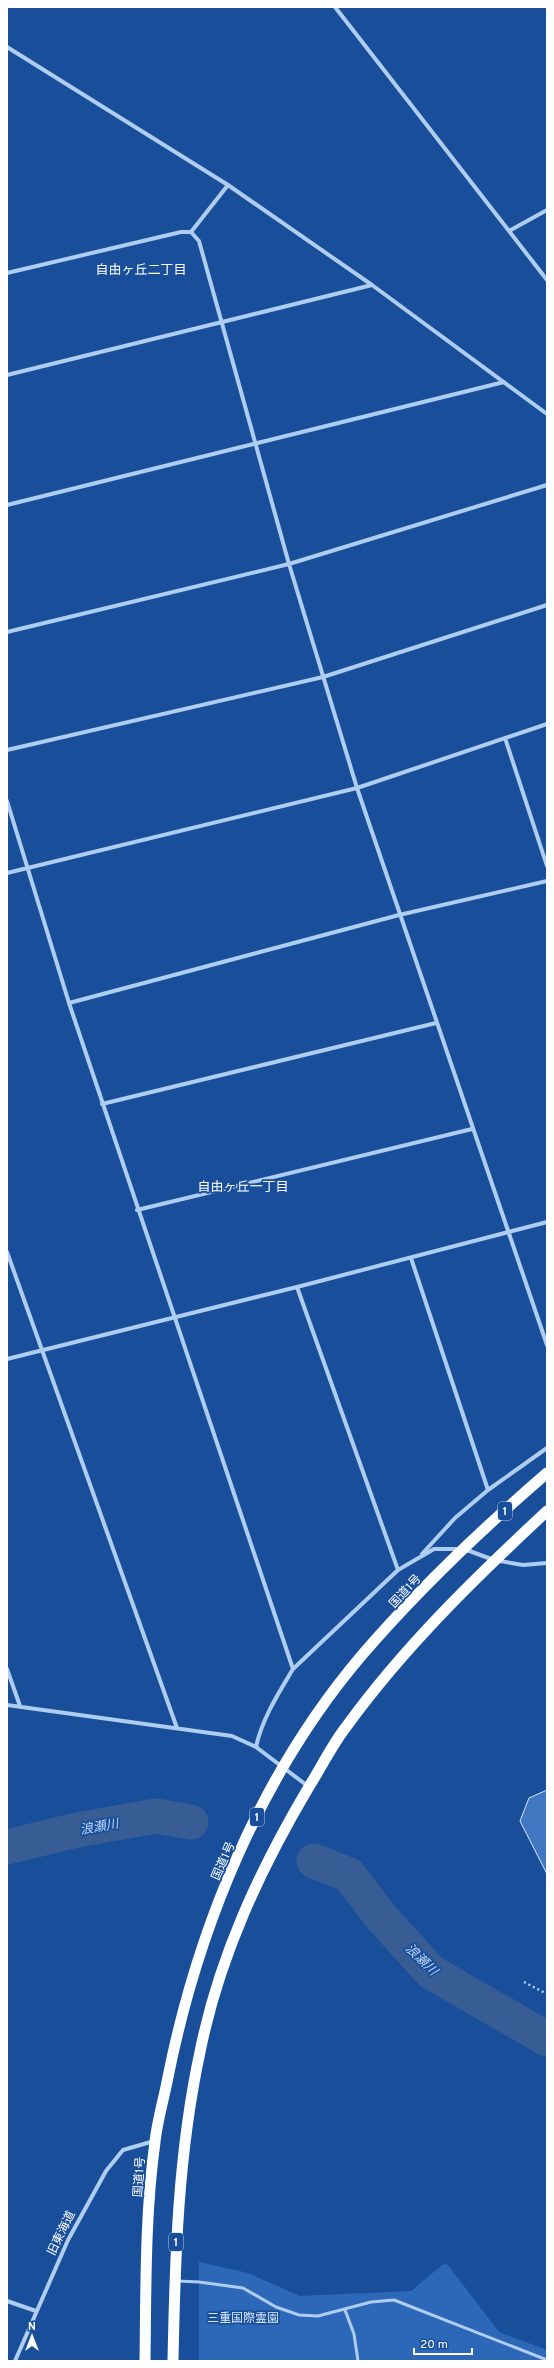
<svg xmlns="http://www.w3.org/2000/svg" width="554" height="2368" font-family="Overpass,'Noto Sans JP',sans-serif">
	<style>
		.green { fill: #2d68b8 }
		.lines { fill: none; stroke-linecap: round; stroke-linejoin: round }
		.river { stroke: #375d94; stroke-width: 35 }
		.building { fill: #4277c1; stroke: #d7e7fc }
		.path { stroke: #afccf1; stroke-width: 2.5; stroke-dasharray: 2 3; stroke-linecap: butt }
		.service { stroke: #afccf1; stroke-width: 3 }
		.minor { stroke: #afccf1; stroke-width: 4 }
		.trunk { stroke: #fcfeff; stroke-width: 11 }
		.labels { text-anchor: middle; stroke-width: 3.5; stroke-linejoin: round; paint-order: stroke }
		.shield { fill: #194f9a; stroke: #bacae1; stroke-width: 1 }
		.shield-label { font-size: 11px; font-weight: bold; fill: #fff }
		.street-label { font-size: 12px; fill: #fff; stroke: #194f9a }
		.park-label { font-size: 12px; fill: #d7e7fc; stroke: #194f9a }
		.neighbourhood-label { font-size: 13px; fill: #fff; stroke: #194f9a }
		.water-label { font-size: 13px; font-style: italic; fill: #bcd6f8; stroke: #194f9a }
	</style>
	<rect width="100%" height="100%" fill="#194f9a"/>
	<path class="green" d="M199,2262L248,2273L300,2296L411,2291L442,2265L447,2264L499,2332L547,2350V2361H199Z"/>
	<g class="lines">
		<path class="river" d="M7,1847L77,1830L156,1816L191,1822
			M314,1861L349,1875L381,1917L431,1972L547,2039"/>
	</g>
	<path class="building" d="M547,1790V1874L520,1821L529,1798Z"/>
	<g class="lines">
		<path class="path" d="M524,1982L547,1994"/>
		<path class="service" d="M177,2281L199,2282L243,2288L276,2307L299,2315L318,2316L371,2302L394,2300L547,2360
			M345,2310L354,2334L358,2361"/>
		<path class="minor" d="M335,7L547,280
			M7,47L228,185L372,285L547,414
			M509,231L547,210
			M191,232L228,185
			M7,273L181,232H191L199,241L289,564L357,788L547,1345
			M7,375L372,285
			M7,505L504,382
			M7,632L289,564L547,485
			M505,738L547,866
			M7,750L323,677L547,605
			M7,801L69,1003L293,1669C278,1694 262,1719 256,1747
			M7,873L357,788L547,724
			M69,1003L399,915L547,881
			M102,1104L436,1023
			M137,1210L472,1129
			M7,1252L177,1728
			M411,1258L488,1490
			M297,1287L398,1570
			M7,1359L297,1287L547,1222
			M422,1554L455,1518L488,1490L547,1448
			M7,1669L20,1706
			M293,1669L398,1570L434,1549H464L494,1560L523,1565L547,1563
			M7,1705L232,1736L256,1747L309,1787
			M7,2301L36,2311
			M15,2361L68,2240L106,2171L123,2150L154,2141"/>
		<path class="trunk" d="M145,2361C146,2288 145,2214 155,2142C157,2122 163,2102 167,2082C197,1929 260,1775 362,1655C418,1590 482,1529 547,1473
			M173,2361C175,2257 178,2154 200,2052C219,1957 260,1869 310,1785C322,1766 332,1745 346,1727C404,1647 475,1578 547,1511"/>
	</g>
	<g class="labels">
		<g class="shield">
			<rect x="498" y="1502" width="14" height="18" rx="3"/>
			<rect x="250" y="1808" width="14" height="18" rx="3"/>
			<rect x="169" y="2233" width="14" height="18" rx="3"/>
		</g>
		<g class="shield-label">
			<text x="505" y="1515">1</text>
			<text x="257" y="1821">1</text>
			<text x="176" y="2246">1</text>
		</g>
		<g class="street-label">
			<text transform="translate(405 1591) rotate(-47)" y="4">国道1号</text>
			<text transform="translate(223 1861) rotate(-66)" y="4">国道1号</text>
			<text transform="translate(139 2177) rotate(-86)" y="4">国道1号</text>
			<text transform="translate(61 2233) rotate(-64)" y="4">旧東海道</text>
		</g>
		<g class="park-label">
			<text x="243" y="2322">三重国際霊園</text>
		</g>
		<g class="neighbourhood-label">
			<text x="141" y="274">自由ヶ丘二丁目</text>
			<text x="243" y="1191">自由ヶ丘一丁目</text>
		</g>
		<g class="water-label">
			<text transform="translate(99 1826) rotate(-10)" y="5">浪瀬川</text>
			<text transform="translate(422 1959) rotate(44)" y="5">浪瀬川</text>
		</g>
	</g>
	<rect width="554" height="2368" fill="none" stroke="#ffffff" stroke-width="16"/>
	<g transform="translate(32 2336)" stroke="#194f9a" stroke-width="3" paint-order="stroke">
	<path d="M0-3L7 15L0 10L-7 15Z" fill="#ffffff"/>
	<text y="-6" font-size="11" font-weight="bold" text-anchor="middle" fill="#ffffff">N</text>
	</g>
	<path d="M414 2348v6h58v-6" fill="none" stroke="#ffffff" stroke-width="2"/>
	<text x="420" y="2348" font-size="12" fill="#ffffff" stroke="#194f9a" stroke-width="3" paint-order="stroke">20 m</text>
</svg>
